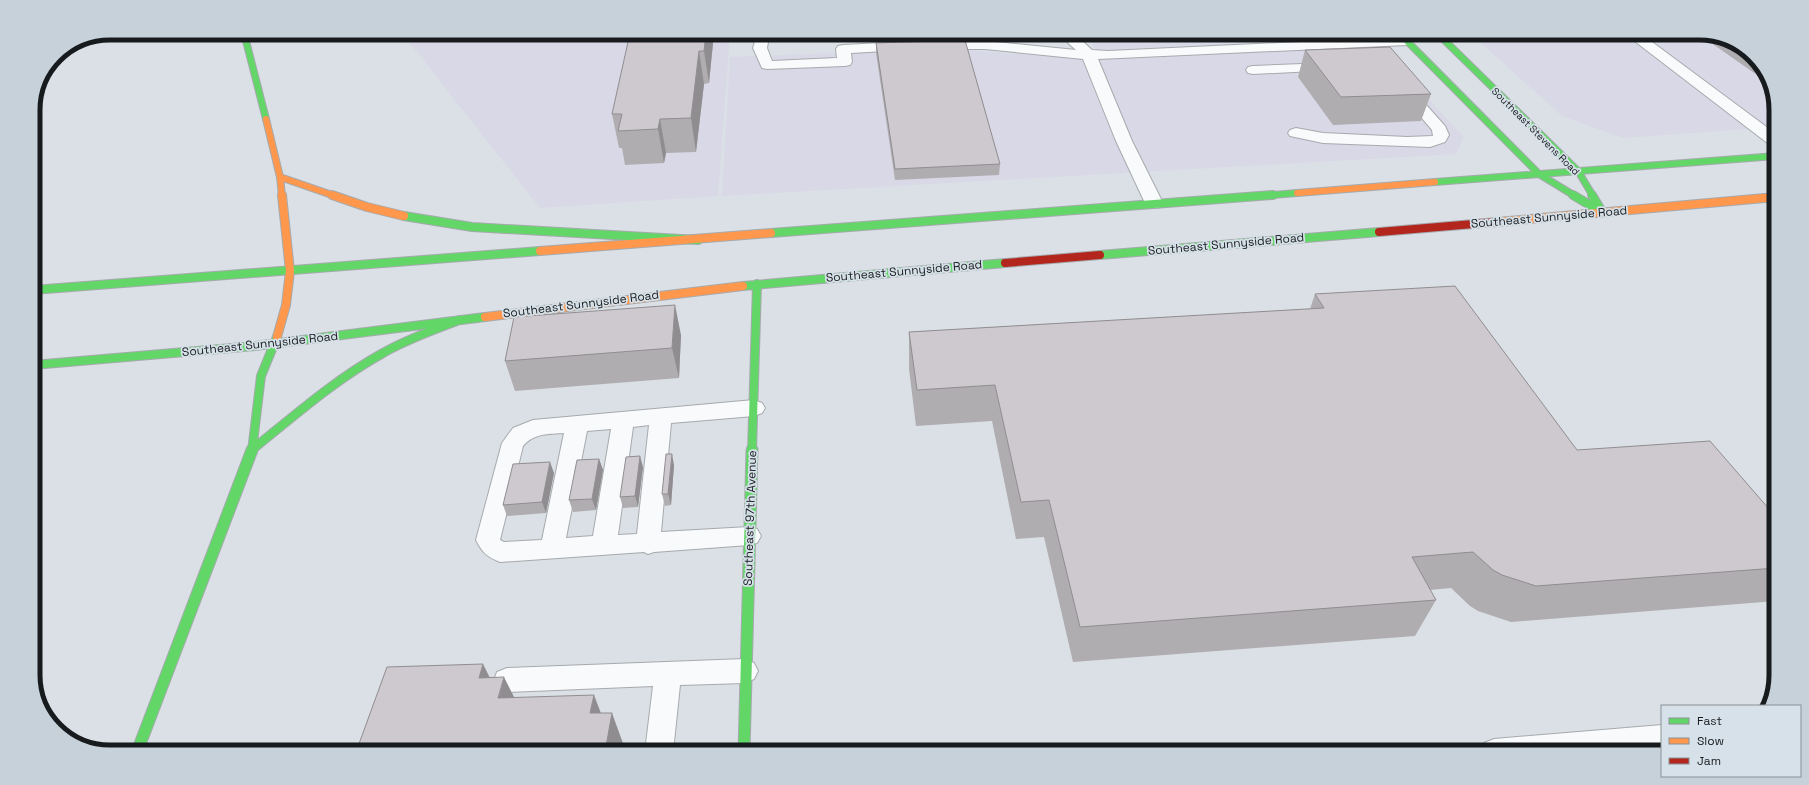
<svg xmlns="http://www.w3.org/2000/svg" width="1809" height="785" font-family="'Space Grotesk',sans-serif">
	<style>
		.commercial { fill: #d9d8e6 }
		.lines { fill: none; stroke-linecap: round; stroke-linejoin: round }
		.lane-casing { stroke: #a6aaae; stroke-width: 2 }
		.street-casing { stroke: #a6aaae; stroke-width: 2 }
		.fast-far2-casing { stroke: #a6aaae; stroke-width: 8 }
		.fast-far1-casing { stroke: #a6aaae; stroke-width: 10 }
		.fast-casing { stroke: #a6aaae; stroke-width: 13 }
		.slow-far1-casing { stroke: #a6aaae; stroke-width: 8 }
		.slow-casing { stroke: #a6aaae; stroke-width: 10 }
		.jam-casing { stroke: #a6aaae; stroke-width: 10 }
		.lane { fill: #f9fafb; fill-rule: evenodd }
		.street { fill: #f9fafb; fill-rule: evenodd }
		.fast-far2 { stroke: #63d668; stroke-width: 6 }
		.fast-far1 { stroke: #63d668; stroke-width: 8 }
		.fast { stroke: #63d668; stroke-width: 11 }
		.slow-far1 { stroke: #ff974d; stroke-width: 6 }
		.slow { stroke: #ff974d; stroke-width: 8 }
		.jam { stroke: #b3261e; stroke-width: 8 }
		.wall { fill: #b0adb1 }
		.shaded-wall { fill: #908d90 }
		.building { fill: #cdc9ce; stroke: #908d90 }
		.labels { text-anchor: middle; stroke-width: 3.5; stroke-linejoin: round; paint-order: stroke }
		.far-street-label { font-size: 10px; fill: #181b1e; stroke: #d6e1e9 }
		.street-label { font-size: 12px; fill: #181b1e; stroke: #d6e1e9 }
		.rim { fill: none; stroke: #181b1e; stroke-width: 5 }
	</style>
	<rect width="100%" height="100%" fill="#dae0e5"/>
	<path class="commercial" d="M402,33H730L718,196L540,208Z
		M1087,33H1366L1464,137L1456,154L722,196L730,57L952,49L1062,57H1099Z
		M1470,33H1698L1760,64L1776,106V127L1623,138L1562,116Z"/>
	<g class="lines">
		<g class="lane-casing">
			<path id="lane" d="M1063,33H1077L1079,38L1092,50L1108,51L1407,37L1412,38L1414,41L1412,44L1407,45L1098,59L1132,141L1163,203L1160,207L1154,208L1148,207L1145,203L1116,141L1083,59L985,49H937L932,48L930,45L932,42L937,41H985L1076,50L1068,43Z
				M1441,33H1538L1536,36L1531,37L1441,41L1436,40L1434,37L1436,34Z
				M1624,33H1640L1776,134V147L1770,145Z
				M761,38L766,39L768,42L767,48L772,61L837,58L836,49L838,46L843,45L903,42L908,43L910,46L908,49L903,50L851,53L852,62L850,65L845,66L767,69L762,68L753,48L756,39Z
				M1329,63L1334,64L1336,67L1334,70L1253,74L1248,73L1246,70L1248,67L1253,66Z
				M1406,87L1411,88L1445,126L1449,135L1445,142L1430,147L1323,143L1290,136L1288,133L1290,130L1296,128L1323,133L1407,137L1433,136L1432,130L1399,91L1401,88Z
				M754,400L762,403L765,408L762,413L754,416L671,423L661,532L749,527L757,529L761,536L757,543L749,545L654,552L648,554L644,552L500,562C487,557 482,552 476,540L502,443L513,428L533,420ZM649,425L637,534L618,535L633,427ZM611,429L593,536L566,538L587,431ZM564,433L542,540L504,542L500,540L523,446C534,433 549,434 564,433Z
				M745,659L754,663L758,671L754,679L745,683L680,685L673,752H645L653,686L507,692L497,688L494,680L497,672L507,668Z
				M1662,725V751L1480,752L1484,743L1494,739Z"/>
		</g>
		<g class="street-casing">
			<path id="street" d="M753,33H767L768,42L766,45L761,46L756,45L754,42Z"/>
		</g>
		<g class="fast-far2-casing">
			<path id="fast-far2" d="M244,33L266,119
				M1399,33L1539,174L1575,196
				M1437,33L1578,171L1593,196
				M1435,182L1776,156
				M1260,196L1297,193"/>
		</g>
		<g class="fast-far1-casing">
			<path id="fast-far1" d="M1573,195L1603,213
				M1592,195L1601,210
				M404,216L472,227L698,240
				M771,233L1273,195
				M1100,255L1379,232
				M743,286L1005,263
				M33,290L540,251
				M33,365L255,346L485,317
				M253,449C295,415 336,379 383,353C407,339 434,330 459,320
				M252,451L261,376L277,337
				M752,451L757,284"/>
		</g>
		<g class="fast-casing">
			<path id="fast" d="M137,752L252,450
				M744,752L752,450"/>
		</g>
		<g class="slow-far1-casing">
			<path id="slow-far1" d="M266,119L280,177L282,196
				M280,177L335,196
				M1297,193L1435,182"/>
		</g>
		<g class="slow-casing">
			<path id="slow" d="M332,195L367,207L404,216
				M1497,222L1776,197
				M540,251L771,233
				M485,317L743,286
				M277,337L286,305L290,271L282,195"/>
		</g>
		<g class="jam-casing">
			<path id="jam" d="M1379,232L1497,222
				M1005,263L1100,255"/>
		</g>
		<use href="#lane" class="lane"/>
		<use href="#street" class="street"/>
		<use href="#fast-far2" class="fast-far2"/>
		<use href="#fast-far1" class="fast-far1"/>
		<use href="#fast" class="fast"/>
		<use href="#slow-far1" class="slow-far1"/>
		<use href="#slow" class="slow"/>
		<use href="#jam" class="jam"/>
	</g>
	<path class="wall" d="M714,33L709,83L704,84L696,152L666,153L664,163L625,165L622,148H619L612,114Z
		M873,33H1010L961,35V39L874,42Z
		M1697,33L1728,39L1760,64L1767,82Z
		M876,43L1000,164L999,175L895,180L876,53Z
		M1305,50L1431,94L1421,121L1333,125L1298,77Z
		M1315,294L1577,450L1776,517V601L1511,622L1478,611L1470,606L1451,588L1430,590L1436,600L1415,636L1073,662L1044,537L1016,539L992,421L916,426L909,369V332L1310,309Z
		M681,335L679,378L515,391L505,361Z
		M599,459L603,470L596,510L573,512L569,500Z
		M674,465L671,505L665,506L662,494Z
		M643,467L638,507L623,508L620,497Z
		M554,473L546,513L507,516L503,505Z"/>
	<path class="shaded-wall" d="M706,33H714L709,83L704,51Z
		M699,51L704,84L696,152L691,118Z
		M660,119L666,153L664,163L658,129Z
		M675,305L681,335L679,378L672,348Z
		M672,454L674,465L671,505L668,494Z
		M640,456L643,467L638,507L635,496Z
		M599,459L603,470L596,510L592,499Z
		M550,462L554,473L546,513L542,502Z
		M483,664L499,696L504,677L521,711L516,732L479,678Z
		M594,695L607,729L590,713Z
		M612,713L624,746L623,752H605Z"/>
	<path class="building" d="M630,33H706L704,51H699L691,118L660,119L658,129L618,131L622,114H612Z
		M965,40L1000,164L895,169L876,43Z
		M1390,47L1431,94L1341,97L1305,50Z
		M1455,286L1577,450L1710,441L1776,517V568L1536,586L1502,575L1493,570L1473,552L1412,557L1436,600L1080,627L1049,500L1021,502L995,385L917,390L909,332L1324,308L1315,294Z
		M675,305L672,348L505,361L514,317Z
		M666,454H672L668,494H662Z
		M640,456L635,496L620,497L626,457Z
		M599,459L592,499L569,500L577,460Z
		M550,462L542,502L503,505L513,464Z
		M483,664L479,678L504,677L498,698L594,695L590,713H612L605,752H356L387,667Z"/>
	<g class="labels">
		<g class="far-street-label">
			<text transform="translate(1536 131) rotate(45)" y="4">Southeast Stevens Road</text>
		</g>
		<g class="street-label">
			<text transform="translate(1549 217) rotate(-5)" y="4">Southeast Sunnyside Road</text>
			<text transform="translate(1226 244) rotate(-5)" y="4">Southeast Sunnyside Road</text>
			<text transform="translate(904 271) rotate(-5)" y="4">Southeast Sunnyside Road</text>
			<text transform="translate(581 304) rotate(-7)" y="4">Southeast Sunnyside Road</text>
			<text transform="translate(260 344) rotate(-6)" y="4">Southeast Sunnyside Road</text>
			<text transform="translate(750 518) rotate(-88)" y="4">Southeast 97th Avenue</text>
		</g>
	</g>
	<path d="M0 0H1809V785H0ZM110 40H1699A70 70 0 0 1 1769 110V675A70 70 0 0 1 1699 745H110A70 70 0 0 1 40 675V110A70 70 0 0 1 110 40Z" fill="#c7d1d9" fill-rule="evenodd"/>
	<path class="rim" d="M110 40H1699A70 70 0 0 1 1769 110V675A70 70 0 0 1 1699 745H110A70 70 0 0 1 40 675V110A70 70 0 0 1 110 40Z"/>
	<rect x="1661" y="705" width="140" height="72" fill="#d6e1e9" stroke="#8a9298"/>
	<rect x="1669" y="718" width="20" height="6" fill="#63d668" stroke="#8a9298"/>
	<text x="1697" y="725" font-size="12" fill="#181b1e">Fast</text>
	<rect x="1669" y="738" width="20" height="6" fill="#ff974d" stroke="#8a9298"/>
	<text x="1697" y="745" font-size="12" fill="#181b1e">Slow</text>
	<rect x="1669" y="758" width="20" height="6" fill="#b3261e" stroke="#8a9298"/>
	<text x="1697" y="765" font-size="12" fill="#181b1e">Jam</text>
</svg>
